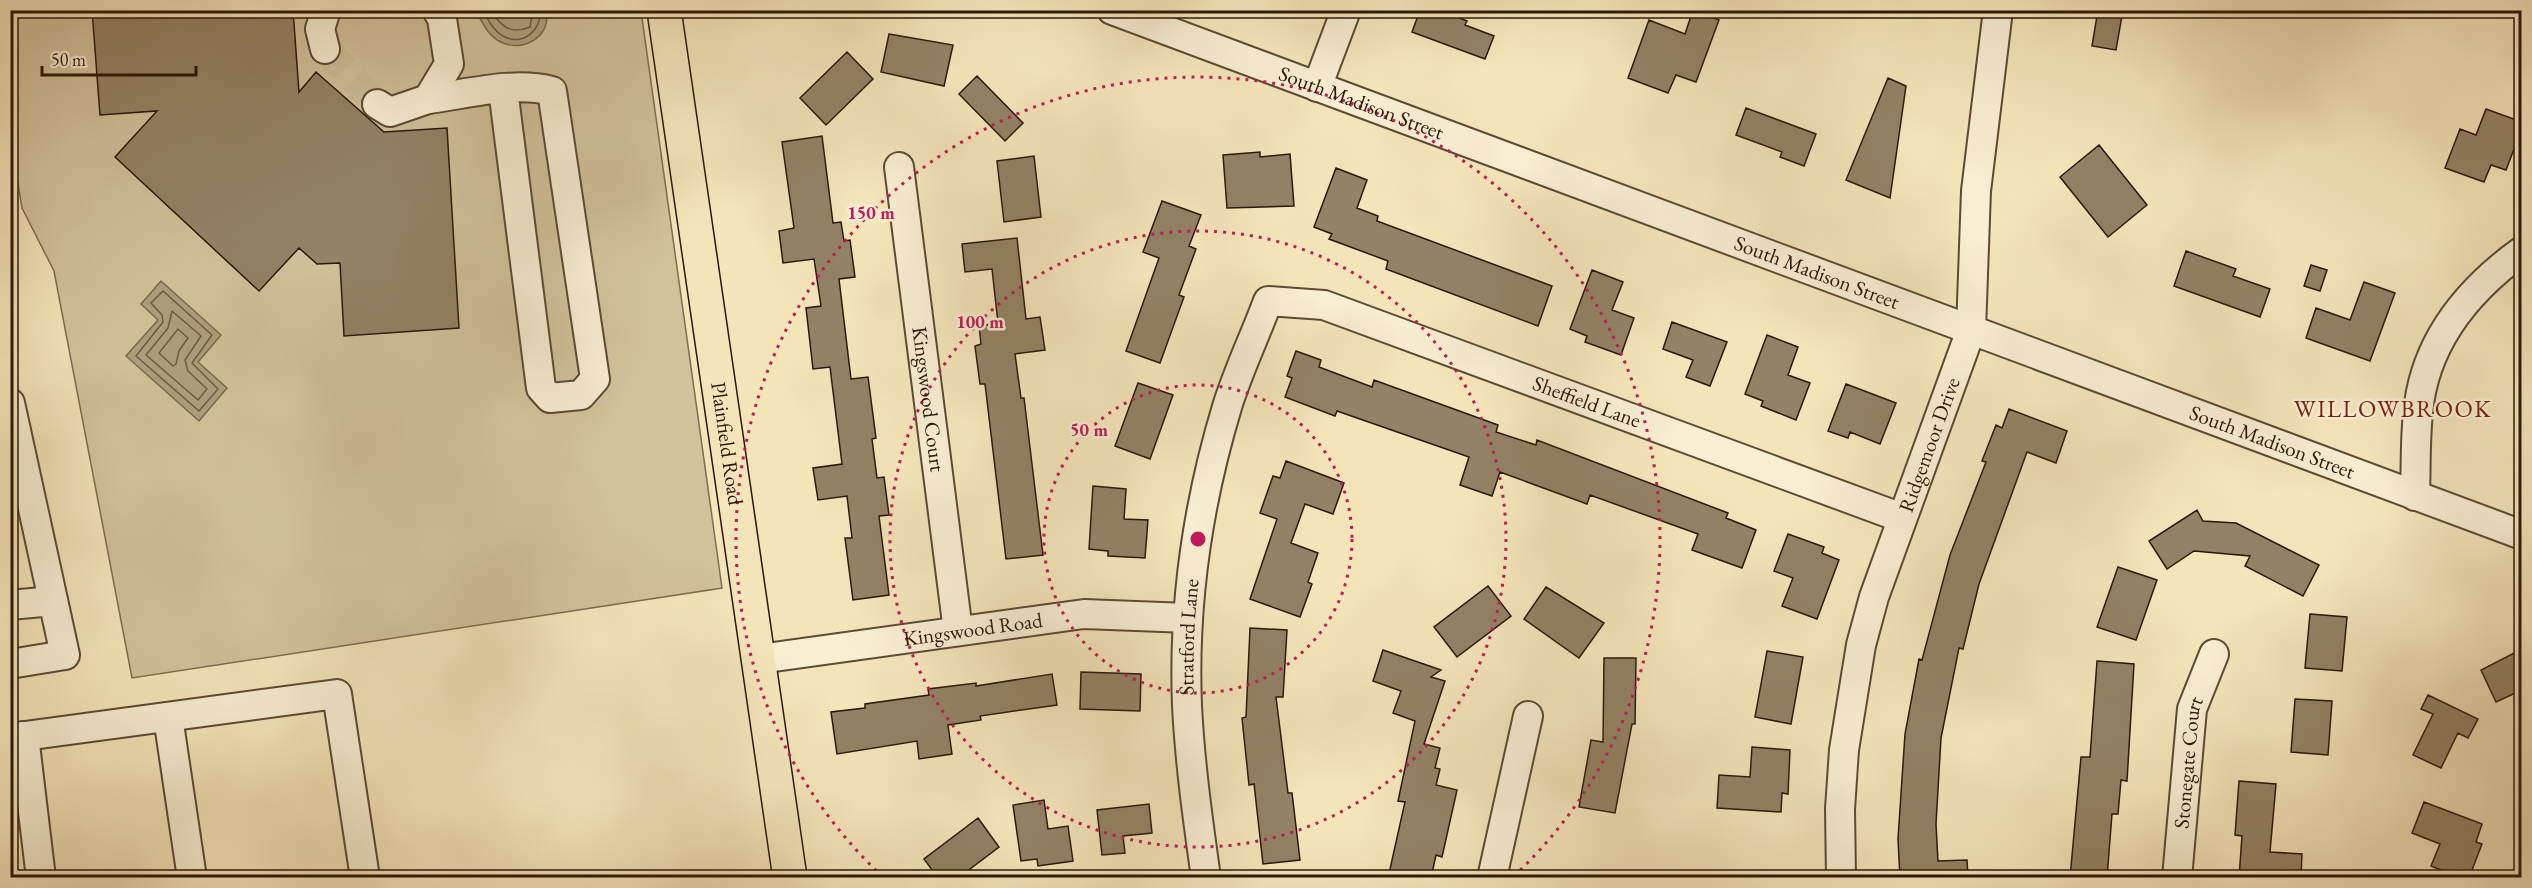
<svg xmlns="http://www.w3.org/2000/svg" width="2532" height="888" font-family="'EB Garamond',serif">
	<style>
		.green { fill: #d2c29b; stroke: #7e6c53; stroke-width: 1.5 }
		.water { fill: #af9f7e; stroke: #7a6950; stroke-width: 1.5 }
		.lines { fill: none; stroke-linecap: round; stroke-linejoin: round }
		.shore { stroke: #6c5b44; stroke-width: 1.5 }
		.building { fill: #938265; stroke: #2a170b; stroke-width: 1.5 }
		.minor-tunnel { stroke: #ccbc96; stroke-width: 28; stroke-dasharray: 28 14; stroke-linecap: butt }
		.minor-casing { stroke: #5c4a36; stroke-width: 32 }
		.major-casing { stroke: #2a170b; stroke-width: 36 }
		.minor { stroke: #f8eed2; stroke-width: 28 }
		.major { stroke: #f4e5b9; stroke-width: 33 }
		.ring { fill: none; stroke: #c2185b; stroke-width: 3; stroke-dasharray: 3 6 }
		.labels { text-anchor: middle; stroke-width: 5; stroke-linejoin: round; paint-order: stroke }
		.street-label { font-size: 21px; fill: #2a170b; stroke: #f8eed2 }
		.quarter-label { font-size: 24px; letter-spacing: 1.5px; fill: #7a1f14; stroke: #f8eed2 }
		.centre { fill: #c2185b; stroke: #f8eed2; stroke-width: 3 }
		.ring-label { font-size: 18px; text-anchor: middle; font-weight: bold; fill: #c2185b; stroke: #f8eed2; stroke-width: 5; stroke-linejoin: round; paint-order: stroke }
	</style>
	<rect width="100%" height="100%" fill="#f4e5b9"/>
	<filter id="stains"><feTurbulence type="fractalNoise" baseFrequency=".00333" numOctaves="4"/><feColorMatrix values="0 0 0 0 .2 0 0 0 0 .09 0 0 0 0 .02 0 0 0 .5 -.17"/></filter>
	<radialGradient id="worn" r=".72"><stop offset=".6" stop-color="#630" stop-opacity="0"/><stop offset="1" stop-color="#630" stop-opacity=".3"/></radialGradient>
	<path class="green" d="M10,11H641L722,588L132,678L54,271L22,208L11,140Z"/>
	<path class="water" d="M476,11H546C552,35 525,52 503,43C489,38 482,22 476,11Z
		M161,281L221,335L198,362L227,388L199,421L126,356L158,320L141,304Z"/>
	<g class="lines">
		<path class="shore" d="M483,10C488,20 493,30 503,36C523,47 542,30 540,10
			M491,10C501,27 511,35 530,27L533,10
			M163,291L212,335L192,363L218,389L199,411L136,356L163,322L162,315L151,303Z
			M172,311L201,336L185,360L188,371L207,389L198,400L146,355L168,328Z
			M178,329L188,338L179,351L176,364L173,366L159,353Z"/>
	</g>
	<path class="building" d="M92,10H293L299,92L316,72L384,132L447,128L459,328L344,336L340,263L317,264L299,248L259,291L115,157L157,111L100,115Z
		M1420,10H1439L1467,21L1465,25L1494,36L1485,59L1412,32Z
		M1693,10L1719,20L1696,82L1676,75L1668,93L1628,78L1649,20L1685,34Z
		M2098,10H2123L2116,50L2092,46Z
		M889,34L953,45L944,86L881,72Z
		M847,52L873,79L826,125L800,98Z
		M977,76L1023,123L1005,141L959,94Z
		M1888,78L1906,86L1890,198L1846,180Z
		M1746,108L1816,134L1804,166L1780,157L1782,152L1736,135Z
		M2486,109L2522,122V128L2506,170L2491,165L2484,182L2445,168L2460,129L2476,135Z
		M822,136L833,223L841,222L844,241L850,240L855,277L839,279L851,379L868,377L876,438L872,439L877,478L884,477L889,515L879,516L889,595L853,600L845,538H852L847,496L818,500L813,468L842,464L830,367L813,369L806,308L821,306L814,259L783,263L779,231L794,228L782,142Z
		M2099,145L2147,205L2108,237L2060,177Z
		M1260,152V157L1290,154L1294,206L1227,208L1223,155Z
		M1034,156L1041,217L1004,222L997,161Z
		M1336,168L1367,180L1357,208L1378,216L1377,221L1552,286L1538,326L1386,269L1388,261L1329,239L1332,234L1314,227Z
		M1162,201L1201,215L1189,246L1196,249L1179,295L1184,297L1160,363L1126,351L1159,258L1143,252Z
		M1017,238L1026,319L1040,317L1045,350L1015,354L1021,398H1024L1043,555L1006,559L985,384H980L975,346L981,344L979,326L998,323L992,269L965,272L962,244Z
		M2186,251L2236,269L2233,276L2270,289L2260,317L2174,286Z
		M2311,265L2327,270L2320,291L2304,286Z
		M1592,270L1623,282L1612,310L1634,318L1621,355L1585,342L1587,336L1570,329Z
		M2364,282L2395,293L2370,361L2306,338L2316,308L2350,320Z
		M1672,322L1727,342L1710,386L1686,377L1693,360L1663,349Z
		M1767,335L1798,347L1788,375L1810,383L1796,420L1761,406L1763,401L1745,394Z
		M1296,351L1321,360L1319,367L1372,387L1374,380L1498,425L1496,432L1536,445L1537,440L1728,513L1726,518L1756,530L1742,568L1692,550L1698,534L1590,495L1587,504L1500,472L1492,496L1460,485L1469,457L1337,411L1335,416L1285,397L1292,378L1287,376Z
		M1138,383L1173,395L1150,459L1115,446Z
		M1846,384L1896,403L1880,444L1850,432L1848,438L1828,431Z
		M2009,409L2067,431L2056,463L2027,452L1979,584L1963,649L1959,648L1941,738L1936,824L1938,861L1967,860L1968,878H1900L1898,839L1905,734L1919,659L1922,660L1950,555L1986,462L1982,461L1996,425L2002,428Z
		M1286,461L1344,483L1333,514L1305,504L1291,543L1318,553L1308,582L1312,584L1300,617L1250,599L1277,519L1260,513L1273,476L1280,478Z
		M1093,486L1126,489L1124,519L1148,520L1145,558L1108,556V551L1089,549Z
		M2197,510L2203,521L2236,523L2319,565L2303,596L2245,566L2250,556L2194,551L2167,569L2149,541Z
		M1788,534L1824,547L1822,553L1839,560L1817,619L1782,606L1793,578L1774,571Z
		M2118,567L2157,580L2136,640L2097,627Z
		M1488,586L1511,616L1457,657L1434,627Z
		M1546,587L1604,623L1579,658L1524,619Z
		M2310,614L2347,617L2342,671L2305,668Z
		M1250,628L1287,630L1283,697H1276L1288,793H1292L1300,860L1263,864L1254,784L1249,785L1242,718L1246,717Z
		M2522,649V690L2496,702L2481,670Z
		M1383,650L1441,670L1431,677L1445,681L1424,744L1440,748L1435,768L1440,769L1436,785L1457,790L1442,857L1436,855L1431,878H1388L1405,802L1398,801L1415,721L1393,713L1401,691L1373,681Z
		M1767,651L1803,657L1791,724L1755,717Z
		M1604,658H1636L1635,724H1632L1615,813L1579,807L1591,740L1603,742Z
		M2097,661L2134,664L2127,781L2121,780L2118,814H2112L2107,878H2070L2081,757H2090Z
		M1081,672L1141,674L1140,711L1080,709Z
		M1052,674L1057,705L980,716L981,720L948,725L952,754L919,759L917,741L837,754L831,712L865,708V704L929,695L928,689L976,683V686Z
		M2428,695L2478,719L2468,738L2458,733L2441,768L2413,755L2433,714L2421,709Z
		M2295,699L2332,701L2328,755L2291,752Z
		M1752,747L1790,750L1788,794L1782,793L1781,812L1717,808L1719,775L1750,777Z
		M2239,781L2276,784L2270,852L2302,854L2301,878H2239L2242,836L2235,835Z
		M1044,800L1048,829L1068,826L1073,861L1038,866L1037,859L1021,861L1013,805Z
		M2424,802L2482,824L2476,842L2482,844L2469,878H2461L2431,866L2440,844L2412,833Z
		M1149,804L1152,833L1123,836L1125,853L1102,855L1097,810Z
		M978,818L999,847L958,878H938L924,859Z"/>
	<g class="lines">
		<path class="minor-tunnel" d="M325,49L377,104"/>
		<g class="minor-casing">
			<g id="minor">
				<path id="s1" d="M1112,10L2522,535"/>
				<path d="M325,49L320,29L326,10"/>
				<path d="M1317,87L1346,10"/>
				<path d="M428,99C468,94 513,81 552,91L595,379L581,395L550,398L541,388L503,89"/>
				<path d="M377,104L390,112L428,99L449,64L442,19L437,10"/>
				<path id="s2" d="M899,167L958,631"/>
				<path d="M10,403L65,655L10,664"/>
				<path d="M2415,496C2416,468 2415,440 2418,413C2424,343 2468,290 2522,251"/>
				<path d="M10,605L53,601"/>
				<path id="s3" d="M759,659L1084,614L1188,618"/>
				<path d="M168,717L192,878"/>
				<path d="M24,736L41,878"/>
				<path d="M10,738L337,694L365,878"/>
				<path id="s4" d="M1206,878C1198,821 1190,764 1187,706C1183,605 1198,503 1227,407C1238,371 1255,336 1268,301L1324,305L1902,518"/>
				<path d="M1492,878L1528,716"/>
				<path id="s5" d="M1841,878L1840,809L1844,750L1861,645L1874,597L1971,330L1976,191L1998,10"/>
				<path id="s6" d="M2177,878L2192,709L2214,654"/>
			</g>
		</g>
		<g class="major-casing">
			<g id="major">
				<path id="s7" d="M664,10L790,878"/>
			</g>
		</g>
		<use href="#minor" class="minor"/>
		<use href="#major" class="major"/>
	</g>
	<g class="ring">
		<circle cx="1198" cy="539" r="154"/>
		<circle cx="1198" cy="539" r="308"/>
		<path d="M883 877A462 462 0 1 1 1513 877"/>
	</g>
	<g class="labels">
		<g class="street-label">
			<text dy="7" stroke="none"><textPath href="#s1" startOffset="266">South Madison Street</textPath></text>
			<text dy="7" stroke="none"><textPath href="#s1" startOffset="752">South Madison Street</textPath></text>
			<text dy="7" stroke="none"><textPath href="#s2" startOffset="234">Kingswood Court</textPath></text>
			<text dy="7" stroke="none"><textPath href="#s4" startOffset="926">Sheffield Lane</textPath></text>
			<text dy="7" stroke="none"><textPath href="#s1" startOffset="1238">South Madison Street</textPath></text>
			<text dy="7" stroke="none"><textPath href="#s7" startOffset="438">Plainfield Road</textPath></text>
			<text dy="7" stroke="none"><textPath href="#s5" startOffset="446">Ridgemoor Drive</textPath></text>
			<text dy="7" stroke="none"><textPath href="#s3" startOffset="216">Kingswood Road</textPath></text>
			<text dy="7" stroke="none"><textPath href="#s4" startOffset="242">Stratford Lane</textPath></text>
			<text dy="7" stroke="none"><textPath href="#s6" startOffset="116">Stonegate Court</textPath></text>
		</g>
		<g class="quarter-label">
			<text x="2393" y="417">WILLOWBROOK</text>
		</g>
	</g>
	<circle cx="1198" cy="539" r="9" class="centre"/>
	<g class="ring-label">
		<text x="871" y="219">150 m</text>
		<text x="980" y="328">100 m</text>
		<text x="1089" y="436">50 m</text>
	</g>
	<rect width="2532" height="888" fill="none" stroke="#f4e5b9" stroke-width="36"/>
	<rect x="12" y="12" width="2508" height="864" fill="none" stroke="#2a170b" stroke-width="3"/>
	<rect x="18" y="18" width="2496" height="852" fill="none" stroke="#2a170b" stroke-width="1.5"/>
	<path d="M42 66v9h154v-9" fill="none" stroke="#2a170b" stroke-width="3"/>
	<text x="51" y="66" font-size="18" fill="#2a170b" stroke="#f8eed2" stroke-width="4.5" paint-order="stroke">50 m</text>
	<rect width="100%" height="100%" filter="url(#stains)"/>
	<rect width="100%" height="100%" fill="url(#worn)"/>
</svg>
